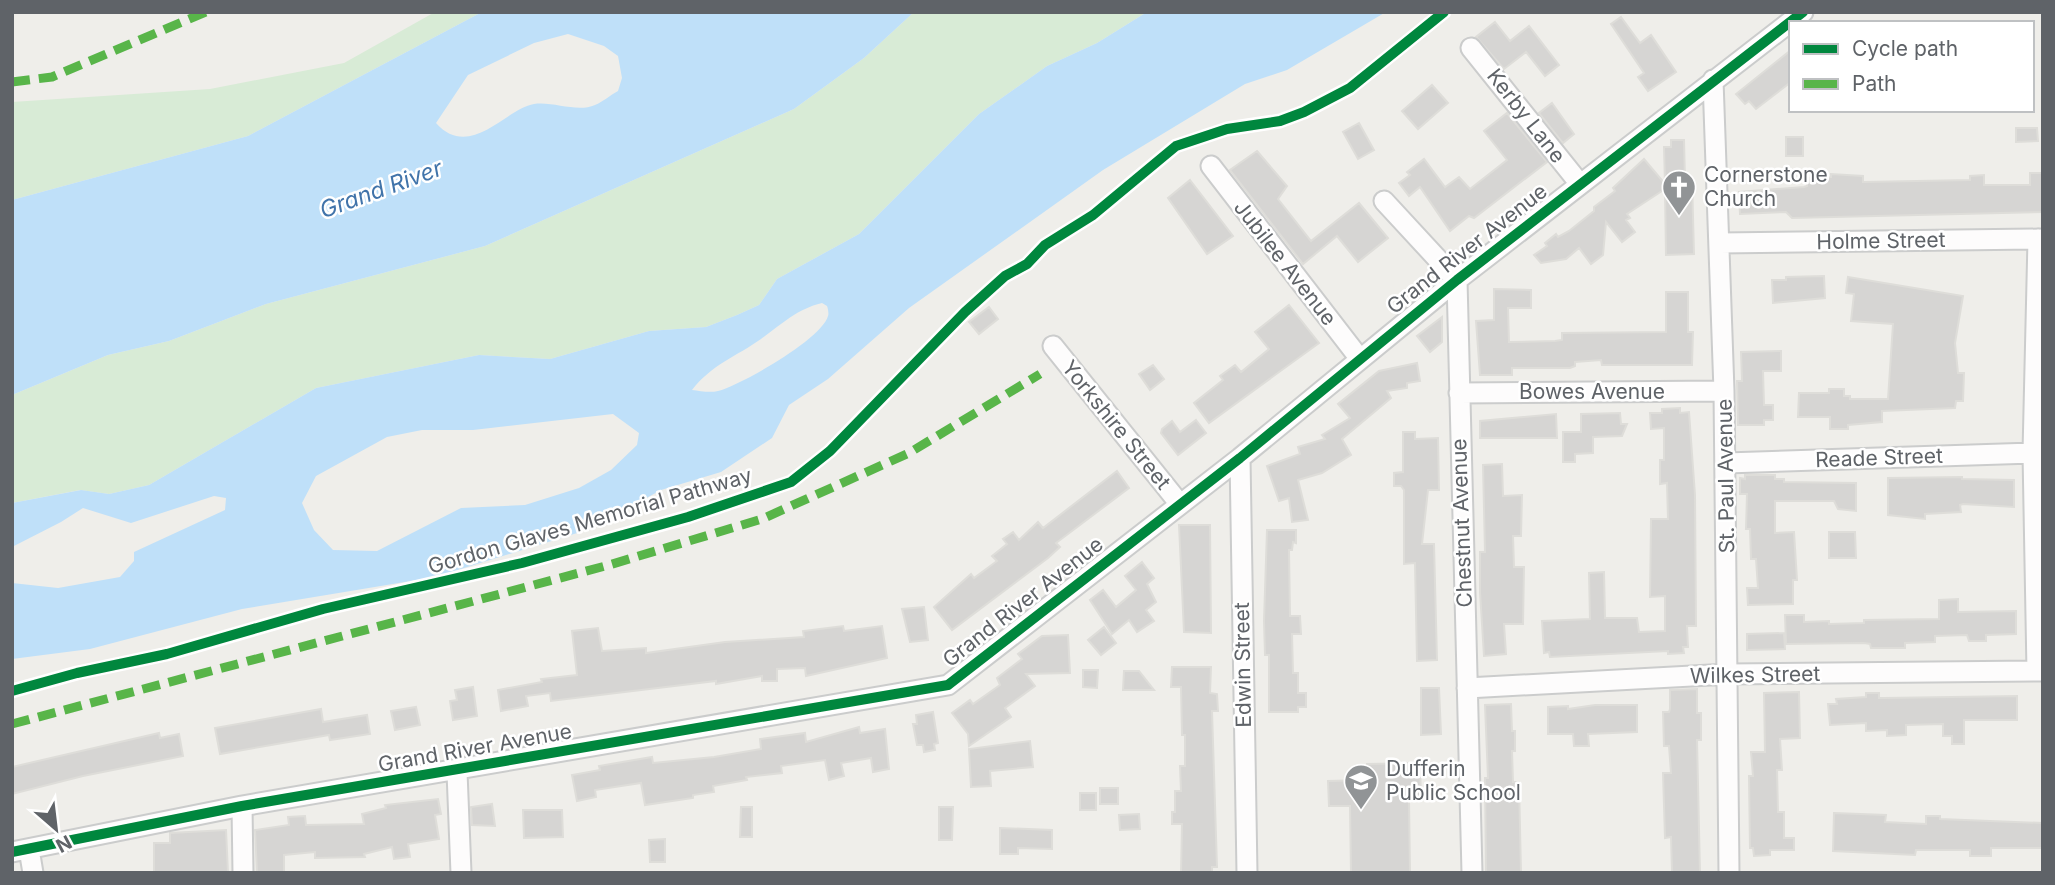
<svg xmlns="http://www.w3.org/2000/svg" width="2055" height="885" font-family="Inter,sans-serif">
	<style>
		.green { fill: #d8ebd6 }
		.water { fill: #bfe0f9; fill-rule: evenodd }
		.building { fill: #d6d5d3; stroke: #deddd9; stroke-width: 2 }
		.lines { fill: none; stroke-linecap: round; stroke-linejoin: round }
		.minor-casing { stroke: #cbcccc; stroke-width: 23 }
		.minor { stroke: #fdfcfc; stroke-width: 19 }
		.quiet { stroke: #58b549; stroke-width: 9; stroke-dasharray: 18 9; stroke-linecap: butt }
		.cycleway-casing { stroke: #fff; stroke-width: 15 }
		.cycleway { stroke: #00873e; stroke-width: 10 }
		.labels { text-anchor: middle; stroke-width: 5; stroke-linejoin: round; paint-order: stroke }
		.street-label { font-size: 21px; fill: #5f6368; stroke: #fff }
		.poi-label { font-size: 21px; fill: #5f6368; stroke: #fff; text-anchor: start }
		.water-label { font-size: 23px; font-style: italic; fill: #4174aa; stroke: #fff }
	</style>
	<rect width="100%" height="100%" fill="#efeeea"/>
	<path class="green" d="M435,12H482L248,136L12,200V102L210,89L344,63Z
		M914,12H1147L1097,43L1047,66L979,114L859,234L777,279L759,305L737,315L706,327L649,331L550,359L479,355L316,388L149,485L109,494L80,490L12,503V395L108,355L169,341L266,304L485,246L794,109L864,58Z"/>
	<path class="water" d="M482,12H914L864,58L794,109L485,246L266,304L169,341L108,355L12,395V200L248,136ZM568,34L604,46L618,56L622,78L618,91C610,95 603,102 595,105C577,113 553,101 534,104C505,109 470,161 436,123L468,75L534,43Z
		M1147,12H1386L1287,70L1245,84L1103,170L909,308L828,379L789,405L772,438L721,472L661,490L590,529L435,577L242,609L90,649L12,659V583L58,588L120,577L134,561V552L225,510L226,498L214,496L131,523L83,508L61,522L12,547V503L81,490L109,494L149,485L316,388L479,355L550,359L649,331L706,327L737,315L759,305L777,279L859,234L979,114L1047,66L1097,43ZM822,303L827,306C828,308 829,315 828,316C822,339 741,385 718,391C710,393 700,391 692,390C711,365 737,356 761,339C782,324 797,309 822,303ZM613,414L639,433L637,445L611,470L579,488L525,505L461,508L377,551L333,550L314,530L302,503L316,476L387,437L422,430H473Z"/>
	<path class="building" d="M1621,17L1640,43L1651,35L1676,72L1648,91L1638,77L1644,73L1611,24Z
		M1495,22L1510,41L1529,26L1559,65L1545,76L1526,52L1504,69L1476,37Z
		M1791,50V82L1756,109L1749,101L1745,104L1736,94Z
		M1432,85L1448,103L1418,129L1402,111Z
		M1552,103L1574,134L1563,143L1539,113Z
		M1507,113L1547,162L1474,218L1469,216L1450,231L1420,187L1409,196L1399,183L1410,175L1407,172L1424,159L1445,187L1459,177L1470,189L1507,160L1484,131Z
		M1359,123L1374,150L1358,159L1343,132Z
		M2016,128H2037L2038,141L2016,142Z
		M1786,137H1803V156H1786Z
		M1671,140H1684L1685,180H1692L1694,254L1666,255L1665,189L1627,214L1630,218L1626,220L1635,232L1622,242L1606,222L1603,255L1591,264L1579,248L1566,259L1541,263L1534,255L1547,246L1545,243L1556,234L1558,237L1569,231L1594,211V207L1615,191L1613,188L1644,159L1665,184L1664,147H1671Z
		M1257,151L1287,186L1278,199L1311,241L1359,203L1388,238L1358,262L1337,236L1303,264L1230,170Z
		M2030,173H2043V212L1792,218L1786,212L1740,214L1739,192L1804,187L1807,186V178L1831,177V174L1863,176V182L1970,180V176L1984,175V185H2030Z
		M1190,180L1233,236L1207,254L1168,198Z
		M1824,276L1825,298L1773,303L1772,280H1786V277Z
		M1848,277L1963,296L1955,343L1958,373H1964L1963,401H1956L1955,408L1882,411V422L1848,425V429H1830V417H1798L1799,393H1829V389H1844V396H1850V399H1888L1893,324L1851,321L1854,294L1846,293Z
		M1494,289L1531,290V308H1508L1509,342L1555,341L1562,340V333L1666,332V292H1688V332H1693L1692,365H1602L1601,360L1575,362V366L1570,368H1512V375H1480L1476,321L1494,320Z
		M1289,305L1319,343L1209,423L1194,403L1223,380L1220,376L1235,365L1241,372L1269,349L1255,332Z
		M989,307L998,319L979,334L969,322Z
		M1442,317V342L1430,352L1417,336Z
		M1781,351V371H1763L1764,405H1773V420H1764V425H1738L1737,381H1742L1741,352Z
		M1417,363L1420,381L1407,383V388L1387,391L1391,398L1342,439L1351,455L1322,473L1298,480L1308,520L1292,522L1289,498L1279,501L1267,466L1300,454L1298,447L1325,439L1322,435L1350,418L1338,404L1379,371Z
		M1153,365L1164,379L1150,390L1139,374Z
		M1680,408V413L1689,412L1695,495L1696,626H1687L1688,647H1683L1684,653L1668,654V651L1550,657L1549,652L1544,653L1542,621L1590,619L1589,573L1604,572L1605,618H1637L1639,632L1665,631V596L1650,597L1651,519H1668L1667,483L1660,484V460H1664V428L1651,429L1650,413H1662V409Z
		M1620,413L1621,424H1627L1622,436L1593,437V453L1575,454V462H1563V432H1581V414Z
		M1556,414L1557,438H1480V421Z
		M1196,420L1206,433L1178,455L1161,433L1162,429L1172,421L1180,432Z
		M1403,432H1415V439L1438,438L1439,490H1428L1422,544H1434L1437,660L1417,661L1415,563L1404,564V490L1401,486H1394V473L1403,472Z
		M1502,464L1503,496L1522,495L1521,536H1513L1514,567H1524L1523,624H1504L1506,654L1484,656L1480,592V552H1485L1483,465Z
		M1117,471L1129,488L1056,543L1060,547L1048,558L952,630L934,607L971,574L974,578L997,561L992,556L1007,544L1003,539L1013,532L1019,540L1038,522L1043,528Z
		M1745,475H1775V479H1784V482L1856,483V511L1838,509L1834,501H1775V533L1794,532L1797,580H1793V604L1748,605L1747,588H1758L1756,559H1751L1750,529H1746L1747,494H1740V478L1745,479Z
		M1962,477V479L2014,480V507L1963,504L1960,505L1961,512L1925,514V519L1888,515V478Z
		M1179,525H1210L1211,633L1184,632Z
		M1267,530H1296V543L1293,542L1292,550H1289L1290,616H1300L1301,634H1292L1293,673H1298V693H1306V707H1298V712H1269V655H1265L1264,621Z
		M1829,532H1855L1856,558H1829Z
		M1142,562L1154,578L1147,584L1156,602L1146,610L1154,621L1137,632L1129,620L1112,634L1090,600L1103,590L1116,607L1136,590L1125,576Z
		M1958,599V612L2016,611V634L1986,635V641H1969L1967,635L1935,636V642L1905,643V648H1871L1870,644L1864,643L1786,644L1785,615H1804V622L1829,621V624L1864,623V620L1939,619V600Z
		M924,607L928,640L910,642L902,609Z
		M843,626L844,631L882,626L887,658L806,676L805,668L777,669V681H762V676L716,684V681L551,701L550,693L526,696L528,706L501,711L498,690L542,682L541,679L577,675L572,631L598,628L602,651L646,648V653L725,642L804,637L803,631Z
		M1104,627L1116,643L1101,655L1088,640Z
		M1784,633L1785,649L1747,650V634Z
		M1068,635L1070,673L1026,674L1035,686L1005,708L1011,717L969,746L968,734L952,713L970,700L973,704L1000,685L997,678L1022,659L1018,654L1042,636Z
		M1172,667H1211L1210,693L1217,694L1218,711H1212L1217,867H1212V873H1181L1182,824H1172V812H1175V791H1181L1180,766H1185V735H1182L1181,687H1171Z
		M1083,670H1098L1097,688L1083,687Z
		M1124,671H1139L1154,690H1123Z
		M473,687L477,716L453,720L450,701L457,700L455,690Z
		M1421,688H1439L1441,734L1421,735Z
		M1697,689V713H1701V740H1697L1700,873H1672L1671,837L1665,838L1663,773H1671L1669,746H1664L1663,712H1669L1670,709V690Z
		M1799,692L1800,738L1780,739L1782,770H1777L1778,812H1784V838H1794V850H1770V855L1754,856L1753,848H1750L1749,776H1753L1751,752H1765L1764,693Z
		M1866,693H1879V698H1884L2017,696V720H1964V744H1952V736H1943V724L1906,725V735L1887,736V730L1866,731V723L1830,725L1828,704H1837L1836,699L1866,697Z
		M1511,704L1512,731H1515V751H1512L1513,782H1519L1521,873H1486L1485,778H1488L1485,705Z
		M1595,705H1637V732L1588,734L1589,746H1574L1573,734H1548V707L1568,706V709Z
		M416,707L420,725L395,730L391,711Z
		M321,709L323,722L367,715L370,734L330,740L329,735L220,754L215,728Z
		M933,712L938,743L934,744L935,750L924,752L923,745H917L913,724H917L916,715Z
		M859,727L860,733L885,729L889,769L873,772L871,758L841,763L844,776L829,780L825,760L781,766L782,773L746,777L747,780L713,786L714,792L693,795V798L645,805L641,783L595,790L596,797L577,801L572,775L600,770L599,766L652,757L653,763L714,757L761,749L760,739L805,733L806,742Z
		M159,733L160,738L179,734L183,756L83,776L12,794V767Z
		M1030,741L1033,767L990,771L991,786L971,787L969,749Z
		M1420,763L1421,800H1409L1410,873H1351L1350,806H1329L1328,781L1367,780V764Z
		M1100,788H1118V804H1100Z
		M1080,793H1096V810H1080Z
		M438,799L441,814L435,815L439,839L408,844L410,857L394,859L392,847L364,854L365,857L315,858V852L284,855V873H257L255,830L289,825L288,817L305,816L306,825L364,824L362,814L386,808L385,805Z
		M492,804L495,826L472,825L471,807Z
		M741,807H752V837H740Z
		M939,807H953L952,840H939Z
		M523,810H562L563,837L524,838Z
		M1834,813L1886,815L1885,822L1926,824V816H1940V819L2043,823V848H1991V856H1970V850H1916L1915,855L1833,851Z
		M1139,814L1140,829L1120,830L1119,815Z
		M1000,828L1052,830V849L1018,848V854H1000Z
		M226,830L228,873H154V843H170V833Z
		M665,839V862H650L649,840Z"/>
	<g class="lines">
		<g class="minor-casing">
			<path id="minor" d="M1471,48L1580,184
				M1713,80L1724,391L1729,873
				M1211,166L1360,359
				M1384,201L1457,280L1472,873
				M1720,243L2043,239
				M1053,346L1179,503
				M1459,393L1724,391
				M1240,458L1247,873
				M1726,463L2033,453
				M2037,671L2033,453L2038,239
				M1467,688L1729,674L2043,671
				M457,772L461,873
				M242,806L243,873
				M29,849L33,873
				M12,852L242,806L948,685L1240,458L1457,280L1803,12"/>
		</g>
		<use href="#minor" class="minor"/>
		<path class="quiet" d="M12,82L52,77L206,12
			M12,724L609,565L762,519L909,453L1040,374"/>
		<g class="cycleway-casing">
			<path id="cycleway" d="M12,691L77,673L167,654L323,609L522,563L688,517L791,482L830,451L965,312L1005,276L1027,264L1045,245L1093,215L1176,146L1227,129L1280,121L1304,112L1350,88L1444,12
				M12,852L242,806L948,685L1240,458L1457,280L1803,12"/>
		</g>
		<use href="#cycleway" class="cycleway"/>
	</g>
	<defs>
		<g id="church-pin" transform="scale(1.75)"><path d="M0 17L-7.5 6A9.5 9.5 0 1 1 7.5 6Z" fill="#919496" stroke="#fff"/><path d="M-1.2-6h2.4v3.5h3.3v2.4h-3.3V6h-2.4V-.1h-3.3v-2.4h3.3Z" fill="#fff"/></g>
		<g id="school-pin" transform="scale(1.75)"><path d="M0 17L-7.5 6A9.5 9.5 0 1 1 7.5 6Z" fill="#919496" stroke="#fff"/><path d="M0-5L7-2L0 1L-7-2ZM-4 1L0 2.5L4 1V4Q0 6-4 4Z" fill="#fff"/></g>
	</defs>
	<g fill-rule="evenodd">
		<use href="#church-pin" x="1679" y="187"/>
		<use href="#school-pin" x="1361" y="781"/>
	</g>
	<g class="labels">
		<g class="street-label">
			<text transform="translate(1526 116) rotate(52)" y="7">Kerby Lane</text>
			<text transform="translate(1881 241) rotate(-1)" y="7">Holme Street</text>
			<text transform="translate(1467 249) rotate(-38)" y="7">Grand River Avenue</text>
			<text transform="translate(1285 263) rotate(52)" y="7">Jubilee Avenue</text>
			<text x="1592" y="399">Bowes Avenue</text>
			<text transform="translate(1116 425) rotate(51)" y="7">Yorkshire Street</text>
			<text transform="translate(1879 458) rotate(-2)" y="7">Reade Street</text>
			<text transform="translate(1726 476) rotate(-91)" y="7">St. Paul Avenue</text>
			<text transform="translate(590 521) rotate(-16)" y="7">Gordon Glaves Memorial Pathway</text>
			<text transform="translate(1462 523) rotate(-92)" y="7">Chestnut Avenue</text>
			<text transform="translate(1023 602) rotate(-38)" y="7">Grand River Avenue</text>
			<text transform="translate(1243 665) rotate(-91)" y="7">Edwin Street</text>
			<text transform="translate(1755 675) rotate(-1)" y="7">Wilkes Street</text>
			<text transform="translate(475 748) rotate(-10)" y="7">Grand River Avenue</text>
		</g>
		<g class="poi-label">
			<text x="1704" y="182">Cornerstone<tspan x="1704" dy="24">Church</tspan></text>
			<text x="1386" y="776">Dufferin<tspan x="1386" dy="24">Public School</tspan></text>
		</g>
		<g class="water-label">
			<text transform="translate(381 189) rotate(-20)" y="8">Grand River</text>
		</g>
	</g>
	<rect width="2055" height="885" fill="none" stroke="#5f6368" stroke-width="28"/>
	<rect x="1789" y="21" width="245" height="91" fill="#ffffff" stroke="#bfc1c3" stroke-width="2"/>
	<rect x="1803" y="44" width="35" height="10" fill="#00873e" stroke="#bfc1c3" stroke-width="2"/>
	<text x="1852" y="56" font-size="21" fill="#5f6368">Cycle path</text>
	<rect x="1803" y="79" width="35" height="10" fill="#58b549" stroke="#bfc1c3" stroke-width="2"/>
	<text x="1852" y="91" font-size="21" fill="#5f6368">Path</text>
	<g transform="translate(56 829) rotate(152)" stroke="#ffffff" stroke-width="5" paint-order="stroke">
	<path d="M0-5L12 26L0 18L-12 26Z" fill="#5f6368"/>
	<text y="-10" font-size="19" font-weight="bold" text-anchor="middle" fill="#5f6368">N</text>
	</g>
</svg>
